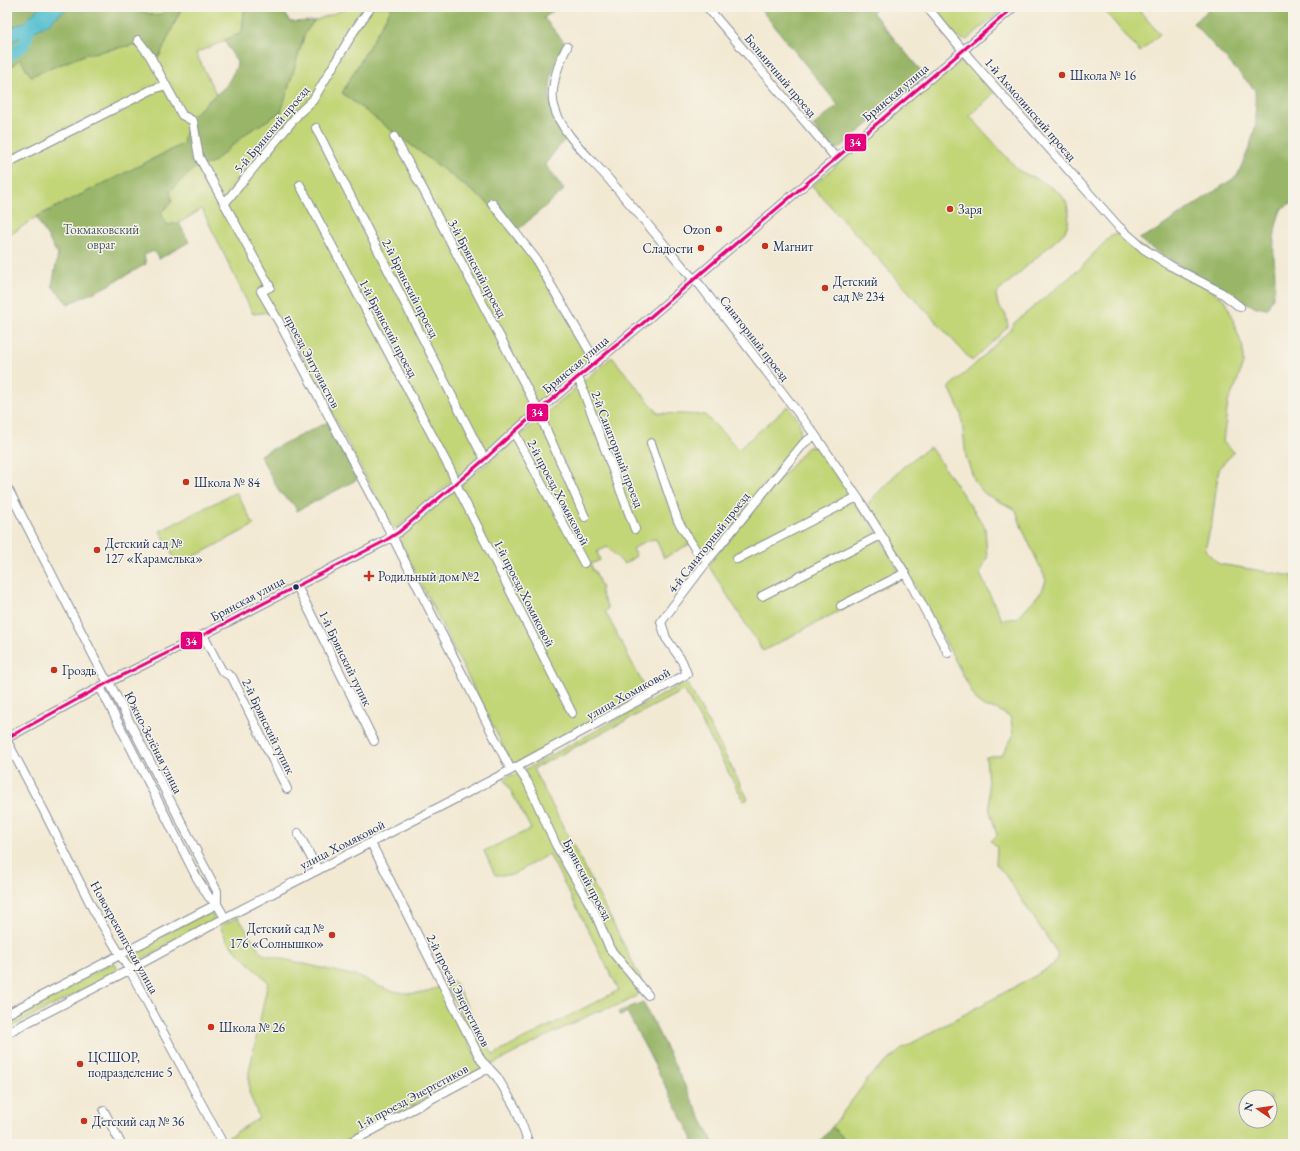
<svg xmlns="http://www.w3.org/2000/svg" width="1300" height="1151" font-family="'EB Garamond',serif">
	<style>
		.green { fill: #c2d577; stroke: #6e826a; fill-rule: evenodd }
		.forest { fill: #99b668; stroke: #5a7263 }
		.water { fill: #54c0cf; stroke: #387896 }
		.lines { fill: none; stroke-linecap: round; stroke-linejoin: round }
		.river { stroke: #54c0cf; stroke-width: 12 }
		.minor-casing { stroke: #868c98; stroke-width: 10 }
		.minor { stroke: #fff; stroke-width: 8 }
		.bus-1-casing { stroke: #f7f3e8; stroke-width: 6 }
		.bus-1 { stroke: #e5007d; stroke-width: 3 }
		.poi-dot { fill: #c8321e; stroke: #f7f3e8; stroke-width: 1.5 }
		.bus-dot { fill: #1b2f5e; stroke: #f7f3e8; stroke-width: 1.5 }
		.labels { text-anchor: middle; stroke-width: 3; stroke-linejoin: round; paint-order: stroke }
		.street-label { font-size: 13px; fill: #1b2f5e; stroke: #f7f3e8 }
		.poi-label { font-size: 13px; fill: #1b2f5e; stroke: #f7f3e8; text-anchor: start }
		.park-label { font-size: 13px; fill: #455864; stroke: #f7f3e8 }
		.line-badge { stroke: #f7f3e8; stroke-width: 1.5 }
		.badge-label { font-size: 11px; text-anchor: middle; font-weight: bold; fill: #fff }
	</style>
	<rect width="100%" height="100%" fill="#f7f3e8"/>
	<filter id="ink" filterUnits="userSpaceOnUse"><feTurbulence type="fractalNoise" baseFrequency=".025" numOctaves="2"/><feDisplacementMap in="SourceGraphic" scale="8" xChannelSelector="R" yChannelSelector="G"/><feConvolveMatrix kernelMatrix="1 2 1 2 8 2 1 2 1" color-interpolation-filters="sRGB"/></filter>
	<filter id="wash" filterUnits="userSpaceOnUse"><feTurbulence type="fractalNoise" baseFrequency=".012" numOctaves="4" result="noise"/><feDisplacementMap in="SourceGraphic" scale="16" xChannelSelector="R" yChannelSelector="G"/><feGaussianBlur stdDeviation="0.9" result="paint"/><feColorMatrix in="noise" values="0 0 0 0 0 0 0 0 0 0 0 0 0 0 0 0 0 1.4 0 .05"/><feComposite in="paint" operator="in"/></filter>
	<g filter="url(#wash)">
		<rect width="100%" height="100%" fill="#f2e9d3"/>
		<path class="green" d="M134,7H166L164,13L155,16L136,9Z
			M182,7H247L244,12L242,33L196,53L216,94L188,120L183,144L36,217L7,237V71L20,58L31,76L87,54L133,45L159,57Z
			M351,7H392L342,93L488,203L513,234L534,262L593,361L397,528L393,527L391,525L284,322L270,312L253,314L202,209L179,223L167,225L161,213L172,201L170,191L197,165L211,164L248,132L281,112L305,33L314,21Z
			M932,7H1005L967,40L961,39L956,36Z
			M1101,7H1136L1160,34L1140,52Z
			M965,61L970,64L994,93L970,116L1019,171L1041,181L1061,194L1067,204L1069,214L1068,223L1065,232L998,292L996,295L998,305L1006,315L1008,326L1004,331L972,361L812,186L960,62Z
			M1118,234L1126,237L1214,292L1226,301L1243,348V363L1236,385L1228,402L1223,442L1234,452L1220,467L1218,474L1212,521L1205,550L1219,564L1293,576V1144H848L842,1136L832,1127L871,1075L903,1048L1042,972L1055,963L1058,954L1006,876L996,864L997,847L991,841L997,835L990,811L986,757L1002,755L1013,736L1011,718L997,709L986,708L978,703L909,574L869,509V502L904,466L930,447L985,527L987,558L980,574L1002,620L1017,618L1042,591L1046,580L1022,528L1016,510L985,494L975,482L966,457L961,413L949,387L971,368L1010,330L1014,323L1081,268L1095,252L1111,236ZM1246,1097H1270V1121H1246Z
			M612,357L658,413L705,415L739,449L788,406C801,422 803,424 797,445L703,560L693,542L664,558L656,539L646,541L633,549L636,556L624,564L607,547L597,552L600,560L591,564L593,571H595L602,589L600,590L608,609L605,611L647,692L516,764L510,760L400,542L399,538Z
			M807,447H818L877,533L900,573L894,582L763,651L708,565Z
			M236,492L254,525L178,565L160,531Z
			M685,684L689,686L748,799L744,801L684,690L533,769L584,866L641,979L637,984L639,993C626,1006 607,1007 592,1014C558,1030 526,1047 493,1064L488,1063L484,1058L446,985L454,981L493,1055L619,990L549,854L512,875H495L484,851L531,829L505,780L506,778L511,775H515L680,685Z
			M209,912L212,913L214,918L213,921L133,964H130L125,957L127,953Z
			M238,917L262,954L364,978C377,988 402,995 418,993C425,992 433,989 440,987L482,1068L479,1071L341,1144H228L225,1139L259,1118L249,1092V1072L268,982L227,941L220,926Z
			M112,963H115L118,970L117,973L7,1029V1017Z"/>
		<path class="forest" d="M7,7H134L136,9L155,16L164,13L166,7H182L159,57L133,45L87,54L31,76L20,59L7,71Z
			M247,7H282L290,22L314,21L305,33L281,112L248,132L211,164L197,166L170,191L172,201L161,213L167,225L179,223L189,242L159,259L154,251L144,255L146,264L105,287L68,304L52,286L58,255L36,217L183,144L188,120L226,86L236,68L237,62L224,40L242,33L244,12Z
			M392,7H558L544,18L564,42C553,66 543,93 555,119C558,126 563,132 566,138L545,164L564,190L513,234L488,203L342,93Z
			M759,7H878L872,12L925,76L840,148L835,149L830,147L813,126L838,105Z
			M1213,7H1264L1293,15V202L1282,208C1277,219 1275,229 1274,241C1272,261 1281,294 1266,309C1245,306 1228,292 1210,282C1186,269 1161,256 1139,239L1157,230L1237,176L1250,146L1256,124L1255,90L1193,23Z
			M328,422L358,479L297,511L294,505L280,493L260,455Z
			M643,1002L714,1144H693L692,1137L627,1012L621,1016L618,1012Z
			M832,1127L842,1136L848,1144H818Z"/>
		<path class="water" d="M39,7H71L62,12L47,25L7,44V29L25,22Z"/>
		<g class="lines">
			<path class="river" d="M7,57L24,45L31,24L53,7"/>
		</g>
	</g>
	<g filter="url(#ink)">
		<g class="lines">
			<g class="minor-casing">
				<path id="minor" d="M707,7L836,158
					M927,7L971,60L1118,226L1144,249L1171,266L1222,293L1240,307
					M138,40L150,56L182,115L193,121L199,157L270,287L261,291L279,322L388,528L511,770
					M567,47C559,62 549,89 554,106C561,133 588,156 606,176C634,208 661,240 687,272L700,285L815,435L860,501L905,573L948,653
					M316,128L479,449L485,459
					M394,137L424,191L534,402L585,517
					M7,163L151,90L165,85
					M300,185L452,473L459,490L572,713
					M492,203L535,258L596,362
					M224,204L299,113L313,100L354,31L371,7
					M578,377L635,529
					M514,432L584,563
					M651,443L678,521L697,552L708,560
					M7,487L104,676L109,682L217,891V904L225,918
					M737,559L857,497
					M297,586L374,741
					M762,596L881,535
					M841,606L905,573
					M203,635L222,671L232,677L287,789
					M7,738L109,682L203,635L297,586L383,542L399,532L485,459L514,432L578,377L642,324L727,251L1014,7
					M7,741L44,811L94,911L133,976L223,1144
					M517,767L528,783L556,845L595,913L610,949L648,995
					M298,833L318,870
					M371,843L481,1060L497,1077L512,1102L516,1109L529,1144
					M7,1014L217,904L209,897L197,878L100,687
					M7,1033L129,970L225,918L511,770L687,674L682,661L666,638L661,622L708,560L804,443L815,435
					M104,1111L121,1144
					M347,1144L489,1068"/>
			</g>
			<use href="#minor" class="minor"/>
			<g class="bus-1-casing">
				<path id="bus-1" d="M7,738L109,682L203,635L297,586L383,542L399,532L485,459L514,432L578,377L642,324L727,251L1014,7"/>
			</g>
			<use href="#bus-1" class="bus-1"/>
		</g>
	</g>
	<g class="poi-dot">
		<circle cx="1062" cy="75" r="4"/>
		<circle cx="950" cy="209" r="4"/>
		<circle cx="719" cy="229" r="4"/>
		<circle cx="765" cy="246" r="4"/>
		<circle cx="701" cy="248" r="4"/>
		<circle cx="825" cy="288" r="4"/>
		<circle cx="186" cy="482" r="4"/>
		<circle cx="97" cy="550" r="4"/>
		<path d="M367 570h4v4h4v4h-4v4h-4v-4h-4v-4h4z"/>
		<circle cx="54" cy="670" r="4"/>
		<circle cx="332" cy="935" r="4"/>
		<circle cx="211" cy="1027" r="4"/>
		<circle cx="80" cy="1064" r="4"/>
		<circle cx="84" cy="1121" r="4"/>
	</g>
	<circle class="bus-dot" cx="296" cy="587" r="3.5"/>
	<g class="labels">
		<g class="street-label">
			<text transform="translate(781 75) rotate(50)" y="5">Больничный проезд</text>
			<text transform="translate(895 92) rotate(-40)" y="5">Брянская улица</text>
			<text transform="translate(1031 109) rotate(49)" y="5">1-й Акмолинский проезд</text>
			<text transform="translate(271 129) rotate(-50)" y="5">5-й Брянский проезд</text>
			<text transform="translate(478 268) rotate(62)" y="5">3-й Брянский проезд</text>
			<text transform="translate(411 288) rotate(63)" y="5">2-й Брянский проезд</text>
			<text transform="translate(389 328) rotate(62)" y="5">1-й Брянский проезд</text>
			<text transform="translate(755 338) rotate(52)" y="5">Санаторный проезд</text>
			<text transform="translate(313 361) rotate(62)" y="5">проезд Энтузиастов</text>
			<text transform="translate(575 364) rotate(-40)" y="5">Брянская улица</text>
			<text transform="translate(618 449) rotate(69)" y="5">2-й Санаторный проезд</text>
			<text transform="translate(559 492) rotate(62)" y="5">2-й проезд Хомяковой</text>
			<text transform="translate(708 542) rotate(-52)" y="5">4-й Санаторный проезд</text>
			<text transform="translate(525 593) rotate(63)" y="5">1-й проезд Хомяковой</text>
			<text transform="translate(247 598) rotate(-28)" y="5">Брянская улица</text>
			<text transform="translate(346 658) rotate(64)" y="5">1-й Брянский тупик</text>
			<text transform="translate(628 693) rotate(-29)" y="5">улица Хомяковой</text>
			<text transform="translate(269 726) rotate(64)" y="5">2-й Брянский тупик</text>
			<text transform="translate(154 742) rotate(63)" y="5">Южно-Зелёная улица</text>
			<text transform="translate(342 844) rotate(-27)" y="5">улица Хомяковой</text>
			<text transform="translate(588 879) rotate(62)" y="5">Брянский проезд</text>
			<text transform="translate(125 937) rotate(61)" y="5">Новокрекингская улица</text>
			<text transform="translate(459 990) rotate(63)" y="5">2-й проезд Энергетиков</text>
			<text transform="translate(412 1096) rotate(-28)" y="5">1-й проезд Энергетиков</text>
		</g>
		<g class="poi-label">
			<text x="1070" y="80">Школа № 16</text>
			<text x="958" y="214">Заря</text>
			<text x="711" y="234" text-anchor="end">Ozon</text>
			<text x="773" y="251">Магнит</text>
			<text x="693" y="253" text-anchor="end">Сладости</text>
			<text x="833" y="286">Детский<tspan x="833" dy="15">сад № 234</tspan></text>
			<text x="194" y="487">Школа № 84</text>
			<text x="105" y="548">Детский сад №<tspan x="105" dy="15">127 «Карамелька»</tspan></text>
			<text x="378" y="581">Родильный дом №2</text>
			<text x="62" y="675">Гроздь</text>
			<text x="324" y="933" text-anchor="end">Детский сад №<tspan x="324" dy="15">176 «Солнышко»</tspan></text>
			<text x="219" y="1032">Школа № 26</text>
			<text x="88" y="1062">ЦСШОР,<tspan x="88" dy="15">подразделение 5</tspan></text>
			<text x="92" y="1126">Детский сад № 36</text>
		</g>
		<g class="park-label">
			<text x="101" y="234">Токмаковский<tspan x="101" dy="15">овраг</tspan></text>
		</g>
	</g>
	<g class="line-badge">
		<rect x="844" y="133" width="23" height="19" rx="4" fill="#e5007d"/>
		<rect x="526" y="403" width="23" height="19" rx="4" fill="#e5007d"/>
		<rect x="180" y="631" width="23" height="19" rx="4" fill="#e5007d"/>
	</g>
	<g class="badge-label">
		<text x="855" y="146">34</text>
		<text x="537" y="416">34</text>
		<text x="191" y="645">34</text>
	</g>
	<rect width="1300" height="1151" fill="none" stroke="#f7f3e8" stroke-width="24"/>
	<g transform="translate(1258 1109) rotate(283)"><circle r="19" fill="#f7f3e8" stroke="#9fa5b1"/>
	<path d="M0-3L7 15L0 10L-7 15Z" fill="#c8321e"/>
	<text y="-6" font-size="11" font-weight="bold" text-anchor="middle" fill="#1b2f5e">N</text>
	</g>
</svg>
